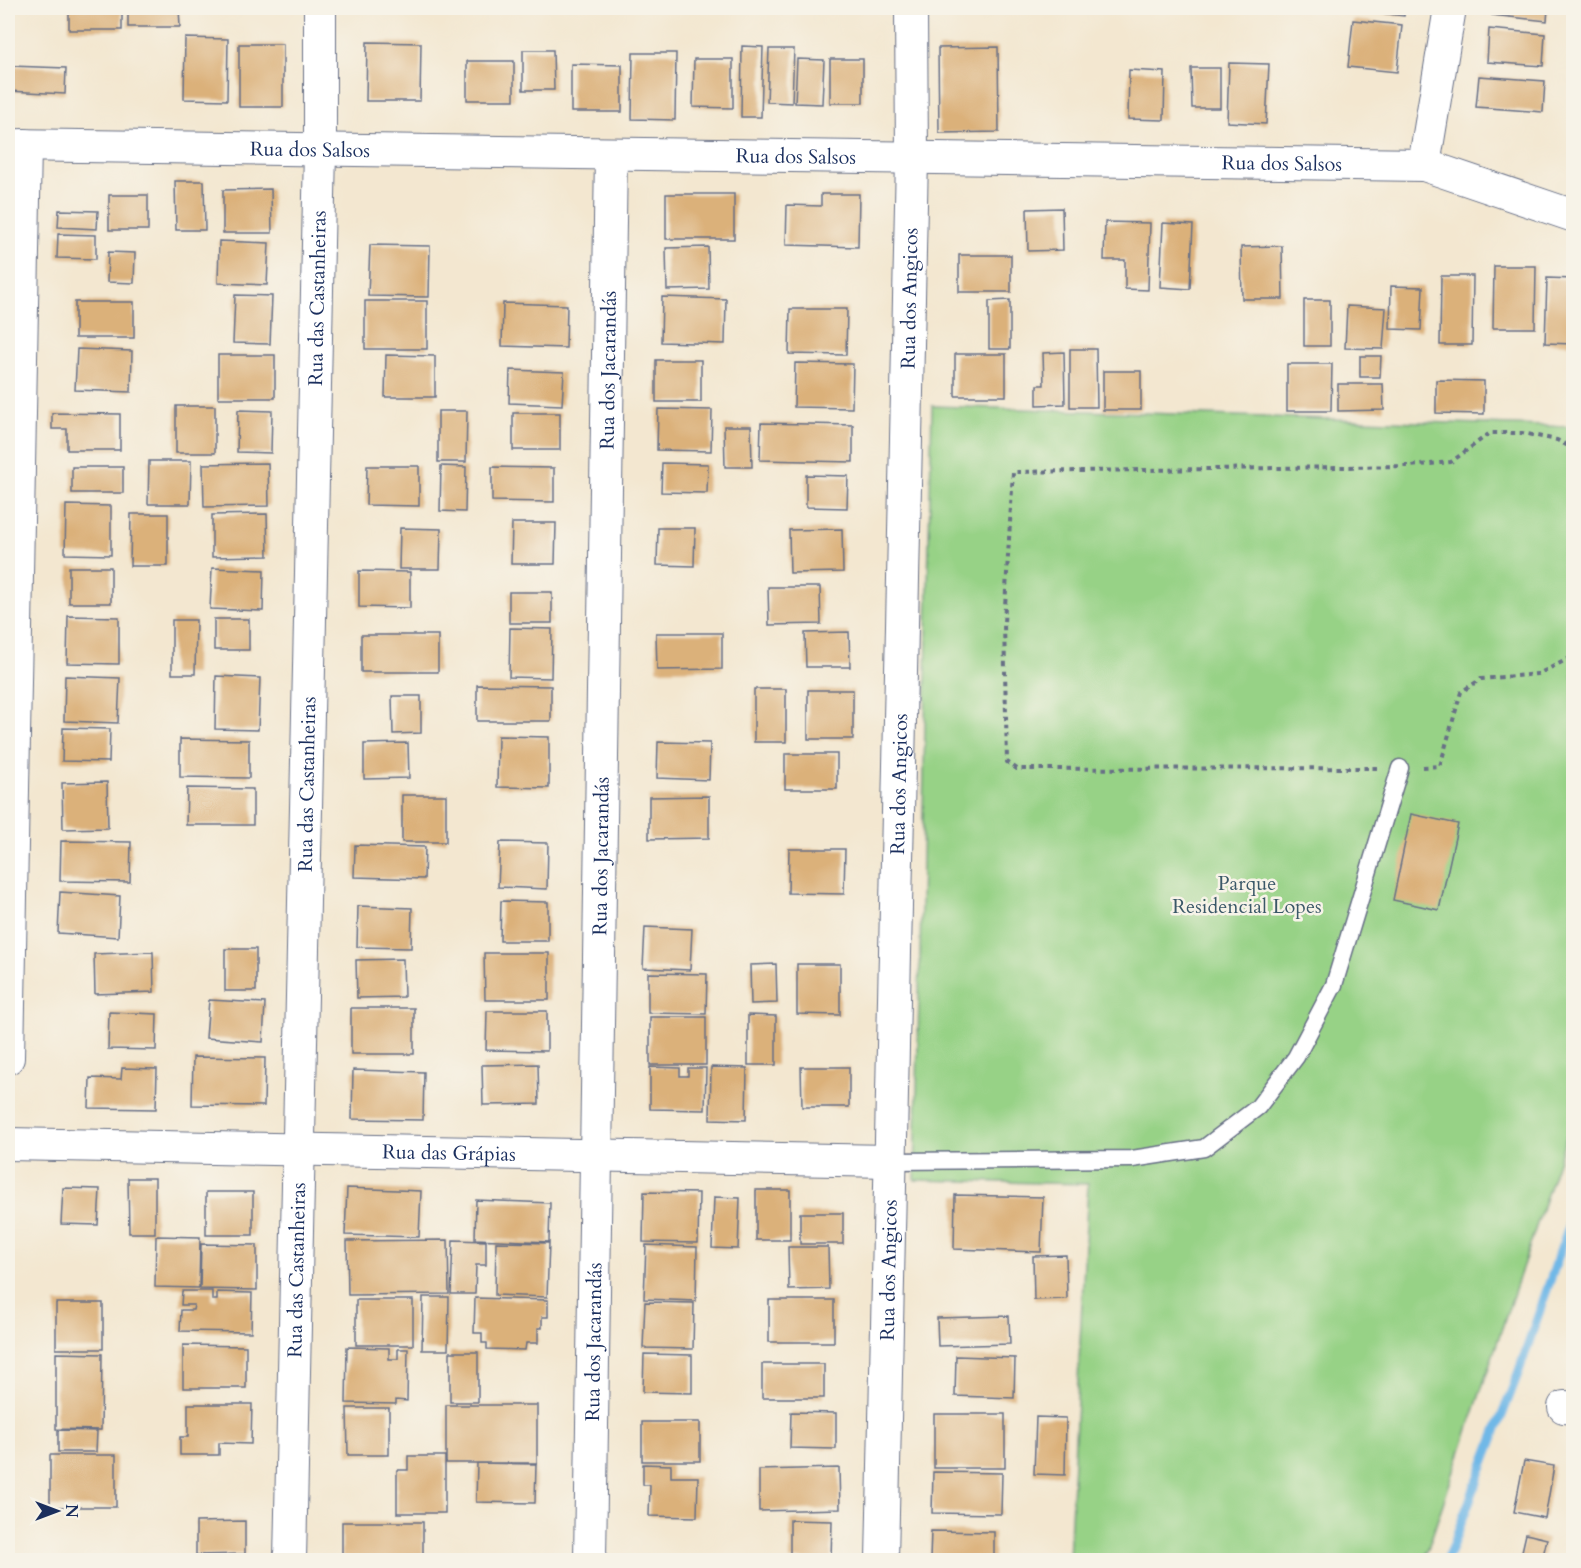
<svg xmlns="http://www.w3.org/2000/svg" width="1581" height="1568" font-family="Cardo,serif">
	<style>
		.green { fill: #97d286; stroke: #598072; stroke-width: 1.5 }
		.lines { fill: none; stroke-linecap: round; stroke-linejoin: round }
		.stream { stroke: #6fb8e7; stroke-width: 9 }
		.building { fill: #dbb17a }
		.service-casing { stroke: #676f86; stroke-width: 19 }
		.minor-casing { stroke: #676f86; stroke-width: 34 }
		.path { stroke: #676f86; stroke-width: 4; stroke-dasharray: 4.5 4.5; stroke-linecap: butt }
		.service { stroke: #fff; stroke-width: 16 }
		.minor { stroke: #fff; stroke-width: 32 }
		.labels { text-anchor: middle; stroke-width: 5; stroke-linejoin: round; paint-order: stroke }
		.street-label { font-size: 20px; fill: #1b2f5e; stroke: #f7f3e8 }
		.park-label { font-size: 20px; fill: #3a5868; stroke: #f7f3e8 }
	</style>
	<rect width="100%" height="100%" fill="#f7f3e8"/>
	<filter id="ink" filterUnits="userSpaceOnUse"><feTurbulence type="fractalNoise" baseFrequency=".0167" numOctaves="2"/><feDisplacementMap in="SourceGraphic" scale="12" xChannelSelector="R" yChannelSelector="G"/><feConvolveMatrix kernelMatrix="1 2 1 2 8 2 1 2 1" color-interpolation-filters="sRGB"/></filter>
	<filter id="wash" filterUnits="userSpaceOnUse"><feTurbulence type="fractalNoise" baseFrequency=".008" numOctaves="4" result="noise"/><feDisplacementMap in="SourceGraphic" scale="24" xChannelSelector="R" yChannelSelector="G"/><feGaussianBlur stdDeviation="1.35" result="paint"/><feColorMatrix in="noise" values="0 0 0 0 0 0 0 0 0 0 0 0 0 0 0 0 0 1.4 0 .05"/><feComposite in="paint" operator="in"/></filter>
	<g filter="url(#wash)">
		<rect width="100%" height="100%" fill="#f3e7d0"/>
		<path class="green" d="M932,406L1573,427V1117L1424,1560H1069L1088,1184L915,1180Z"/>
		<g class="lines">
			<path class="stream" d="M1447,1560L1519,1371L1574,1211"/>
		</g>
		<g id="blocks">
			<path class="building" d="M69,8H122V30H69Z
				M128,8H179L180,27H128Z
				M1338,8H1405L1404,16Z
				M1493,8H1548L1547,21L1492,15Z
				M1353,20L1402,25L1397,72L1348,67Z
				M1489,29L1545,34L1543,66L1487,62Z
				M185,38L228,39L227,100L184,99Z
				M367,42L421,43L420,101H366Z
				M239,44H283V107H239Z
				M742,46L763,47L761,117H741Z
				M998,47L999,132L939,133L938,48Z
				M769,49H794L792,103L767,102Z
				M523,50H553L554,90H523Z
				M633,53H676L675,120L632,119Z
				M694,59H733V108L693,107Z
				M797,59L824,60L822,104L795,103Z
				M830,59H863V103H830Z
				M467,61H514V100H467Z
				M1229,63L1269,64L1266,124L1227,122Z
				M571,64L622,65V112H571Z
				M10,66L66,68L65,94L9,91Z
				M1191,68H1220V108H1192Z
				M1129,70L1165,72L1164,120L1128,119Z
				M1479,76L1545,81L1543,112L1476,107Z
				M175,181H204L205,230H176Z
				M271,189L272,233H223V190Z
				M666,194H734V239H666Z
				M821,194H859L858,247L786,245L787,205L821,206Z
				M109,195H148V230H109Z
				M1062,208L1063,250L1028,251L1027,209Z
				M59,210L98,211L97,229L58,227Z
				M1105,222L1150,223L1148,290L1125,289V260H1104Z
				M1163,223L1193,225L1190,289L1160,287Z
				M58,234L96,235V259L57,258Z
				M219,241L269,243L267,285L218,283Z
				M370,245L430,246L429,297L368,296Z
				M1282,246L1283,299H1242L1241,247Z
				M708,247L709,289L667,290L666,248Z
				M108,252L135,253L134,283L107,282Z
				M959,255H1011V292H959Z
				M1494,266H1536L1535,328H1493Z
				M1441,276H1473L1472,345H1440Z
				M1547,278L1574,279V344L1545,343Z
				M1391,286L1423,287L1421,330L1390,329Z
				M235,295L272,296L270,344L233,343Z
				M662,297L726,299L725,344L661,342Z
				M1010,300V349H989V301Z
				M1304,300H1330V346H1304Z
				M365,301H427V349H365Z
				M75,302H134V338H75Z
				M503,303L567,305L566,348L502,346Z
				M1347,306L1386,308L1383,349L1345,348Z
				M790,309H847L846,355L789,354Z
				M77,349L132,351L131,392L75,390Z
				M1070,349H1096L1097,407H1070Z
				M1064,352L1065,404L1037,405V385H1044L1043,353Z
				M955,354H1006V396H955Z
				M218,355H275V398H218Z
				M386,355L435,356V397H385Z
				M1360,356H1381L1380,377H1360Z
				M656,360H701V402H656Z
				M795,363L853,364L852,408L794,407Z
				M1287,364H1332L1331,411H1287Z
				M510,370L564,372L562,405L509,403Z
				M1103,371H1141V410H1103Z
				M1436,380L1484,381V414L1436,413Z
				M1338,384H1383L1384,410L1338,411Z
				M176,406H215V453H176Z
				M658,409L712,410L711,451L657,450Z
				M238,410L272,411L271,453L237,452Z
				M438,411H467L466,462H438Z
				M52,413L120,414V450H67V429H52Z
				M513,413H560V450H513Z
				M761,423L853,425V462L760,460Z
				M724,426H751L752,467H725Z
				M149,461H191L190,504H148Z
				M268,463L269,506L204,507L203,464Z
				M662,463L708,464L707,493L661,492Z
				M367,466H419V506L366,505Z
				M441,466L466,467L465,512L440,511Z
				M72,467H123V493H72Z
				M492,467L554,468V502L492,501Z
				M806,475L848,476L847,508L806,507Z
				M66,505L111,506V555L65,554Z
				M131,514H168V566H130Z
				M267,514L268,556L212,557V515Z
				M512,523H556L555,564H511Z
				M400,528L441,529L440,569H399Z
				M658,528H695L694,566L657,565Z
				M842,529L843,572L790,573L789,530Z
				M69,567H111V603H69Z
				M212,568L264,570L263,611L210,609Z
				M359,571L410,572V608L359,607Z
				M768,587H820L821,624L769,625Z
				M509,592H552V623H509Z
				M68,616L119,617V664L67,663Z
				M214,619H249V650H214Z
				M172,620H196L195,674H172Z
				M510,628L552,629L551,678L509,677Z
				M849,632L850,667H806L805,633Z
				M656,633H722V669L657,670Z
				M361,635H438V672H361Z
				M65,676L120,678L118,723L64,721Z
				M216,676L260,678L258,730L215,729Z
				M477,685L551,686V721H477Z
				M754,689H786V742H754Z
				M808,690H853V739H808Z
				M392,696H421V733L393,734Z
				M63,728L110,729L109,762L62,761Z
				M498,736L549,737V788L497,787Z
				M180,739L249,740V778L180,777Z
				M658,742L710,743L709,780L657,778Z
				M408,743L409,778L364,779V744Z
				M785,754H837V789H785Z
				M107,782L108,828L63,829L62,783Z
				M187,788L253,789V825H186Z
				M402,795H446V842H402Z
				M709,796V838L649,839V797Z
				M1411,814L1458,824L1439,910L1393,900Z
				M61,841L131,842L130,882L60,881Z
				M500,842L548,843L547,889L498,887Z
				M355,845L425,847L424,879L354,877Z
				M789,849H845L844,894L788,893Z
				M60,892L120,896L118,937L58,933Z
				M501,901L548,902V941H500Z
				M358,906L412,908L411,948L357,947Z
				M645,927L692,929L690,970L643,968Z
				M225,949H256V991H225Z
				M153,952L154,992L95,994L94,954Z
				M484,953H549V1000H485Z
				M403,959L404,997L357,998L356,960Z
				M776,964L777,1003L751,1004L750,965Z
				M797,964H840V1015L797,1014Z
				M648,973L707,974L706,1014L648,1013Z
				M209,1000L265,1003L263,1042L206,1038Z
				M351,1008H414V1054H351Z
				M487,1011H547V1051L486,1050Z
				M109,1012L157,1014L156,1050L108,1049Z
				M748,1015L776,1016V1065H748Z
				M650,1017H706V1065H650Z
				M193,1057L265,1058L264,1106L192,1105Z
				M538,1064L539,1104L483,1105L482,1065Z
				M650,1067L680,1068V1076H688V1068H706L705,1110L650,1109Z
				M711,1067L747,1068L746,1120L710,1119Z
				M801,1067H849V1107H802Z
				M122,1068L157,1069L156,1109L89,1108L90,1078L121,1079Z
				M353,1070L424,1072L423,1120L352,1119Z
				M128,1178H155V1233H129Z
				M63,1188L100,1189L98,1225L61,1224Z
				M347,1188L421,1191L419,1237L345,1235Z
				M756,1190H790V1240H756Z
				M206,1192H253V1235H206Z
				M644,1192L699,1193L698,1243L643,1242Z
				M955,1195L1043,1197L1041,1252L954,1249Z
				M714,1197L740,1198L738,1249L712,1248Z
				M476,1200L550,1203L549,1242L475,1239Z
				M800,1213H843V1244H800Z
				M156,1236L200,1237L199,1288L155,1287Z
				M448,1240L449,1294L348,1295L347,1241Z
				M453,1240L486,1241V1265H476L475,1294H451Z
				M496,1242L549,1243L547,1297L495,1295Z
				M201,1244L257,1245V1290L200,1289Z
				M646,1245L697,1247L696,1301L644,1299Z
				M788,1247H828L829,1289L789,1290Z
				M1066,1255L1067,1299L1034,1300L1033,1256Z
				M182,1291H212V1300H217V1292L252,1293L251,1332L180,1331L181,1310H193L194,1305H181Z
				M423,1297H449L448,1350H422Z
				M475,1298L548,1300V1317H542V1328H538V1343H526L525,1350L487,1349V1343H482V1333H474Z
				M356,1300H413V1345H356Z
				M769,1300H834V1342H769Z
				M645,1302L694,1303L693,1349L643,1348Z
				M56,1303H103V1349H56Z
				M1009,1316L1010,1344L938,1346L937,1318Z
				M183,1345L246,1346V1388H183Z
				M347,1347L389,1348V1359H398V1349H408L407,1401L396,1400V1404L346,1403Z
				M450,1352H478V1402H450Z
				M56,1353L102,1354L101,1430L56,1429Z
				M644,1354L692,1355V1393L643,1392Z
				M956,1356L1015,1358L1014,1398L955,1396Z
				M762,1364H824V1398H762Z
				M188,1404H252L251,1444L219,1443V1455H180V1437H188Z
				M446,1405H537V1463H446Z
				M347,1408H389V1455H348Z
				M791,1412L836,1413V1449L790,1448Z
				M934,1414H1005V1468H934Z
				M1036,1417L1066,1418L1065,1475L1034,1474Z
				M642,1422H700V1461H642Z
				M58,1430L97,1431L96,1452H58Z
				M50,1455H116V1507H50Z
				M408,1456H445V1513H397V1470H408Z
				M1524,1461L1554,1466L1545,1518L1514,1512Z
				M477,1463L536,1464L535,1503L476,1502Z
				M643,1464L671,1465V1477H698L697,1517L649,1516L650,1485H643Z
				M839,1468L840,1509L759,1511V1470Z
				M933,1472L1002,1473L1001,1514L932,1513Z
				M790,1520L832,1521L831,1560H790Z
				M245,1521V1554L196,1555V1522Z
				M342,1522H423V1560H342Z
				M931,1531L994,1532V1560H930Z
				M1526,1534L1547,1539L1542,1560H1520Z"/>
		</g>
	</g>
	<g filter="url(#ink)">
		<use href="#blocks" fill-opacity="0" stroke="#676f86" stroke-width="1.5"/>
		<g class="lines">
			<g class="service-casing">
				<path id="service" d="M890,1161L1132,1159L1204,1148L1258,1107L1296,1057L1334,985L1400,768"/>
			</g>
			<g class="minor-casing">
				<g id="minor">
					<path id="s1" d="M8,145L1424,165L1574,216"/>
					<path d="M1424,165L1450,8"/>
					<path d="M8,1058L25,145"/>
					<path id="s2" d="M8,1144L890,1161"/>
					<path d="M1564,1407L1574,1408"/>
					<path id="s3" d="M290,1560L320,150V8"/>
					<path id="s4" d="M590,1560L611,154"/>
					<path id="s5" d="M882,1560L912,158L911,8"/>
				</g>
			</g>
			<path class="path" d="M1423,767L1440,766L1461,692L1481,679L1538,674L1574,656
				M1377,768L1017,769L1007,762L1004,623L1013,472L1409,466L1451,462L1490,433H1522L1557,440L1574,449"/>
			<use href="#service" class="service"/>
			<use href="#minor" class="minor"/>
		</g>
	</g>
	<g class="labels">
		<g class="street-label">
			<text dy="7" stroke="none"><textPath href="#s1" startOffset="302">Rua dos Salsos</textPath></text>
			<text dy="7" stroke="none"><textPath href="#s1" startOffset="788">Rua dos Salsos</textPath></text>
			<text dy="7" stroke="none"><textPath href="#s1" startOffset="1274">Rua dos Salsos</textPath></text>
			<text dy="7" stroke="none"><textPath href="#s3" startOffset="1262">Rua das Castanheiras</textPath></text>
			<text dy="7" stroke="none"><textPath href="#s5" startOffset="1262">Rua dos Angicos</textPath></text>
			<text dy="7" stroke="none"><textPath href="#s4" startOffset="1190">Rua dos Jacarandás</textPath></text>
			<text dy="7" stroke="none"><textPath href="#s3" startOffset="776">Rua das Castanheiras</textPath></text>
			<text dy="7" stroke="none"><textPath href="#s5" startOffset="776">Rua dos Angicos</textPath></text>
			<text dy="7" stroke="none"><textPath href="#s4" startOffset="704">Rua dos Jacarandás</textPath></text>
			<text dy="7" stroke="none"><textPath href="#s2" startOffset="441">Rua das Grápias</textPath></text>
			<text dy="7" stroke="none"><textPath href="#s3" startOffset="290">Rua das Castanheiras</textPath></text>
			<text dy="7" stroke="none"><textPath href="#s5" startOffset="290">Rua dos Angicos</textPath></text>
			<text dy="7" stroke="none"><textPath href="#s4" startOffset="218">Rua dos Jacarandás</textPath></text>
		</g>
		<g class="park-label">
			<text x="1247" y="890">Parque<tspan x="1247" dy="23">Residencial Lopes</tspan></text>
		</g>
	</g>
	<rect width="1581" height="1568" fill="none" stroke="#f7f3e8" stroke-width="30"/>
	<g transform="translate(57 1511) rotate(90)" stroke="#f7f3e8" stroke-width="4.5" paint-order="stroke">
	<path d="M0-4.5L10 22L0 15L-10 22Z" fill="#1b2f5e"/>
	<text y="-9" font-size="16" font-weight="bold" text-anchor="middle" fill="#1b2f5e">N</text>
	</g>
</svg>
